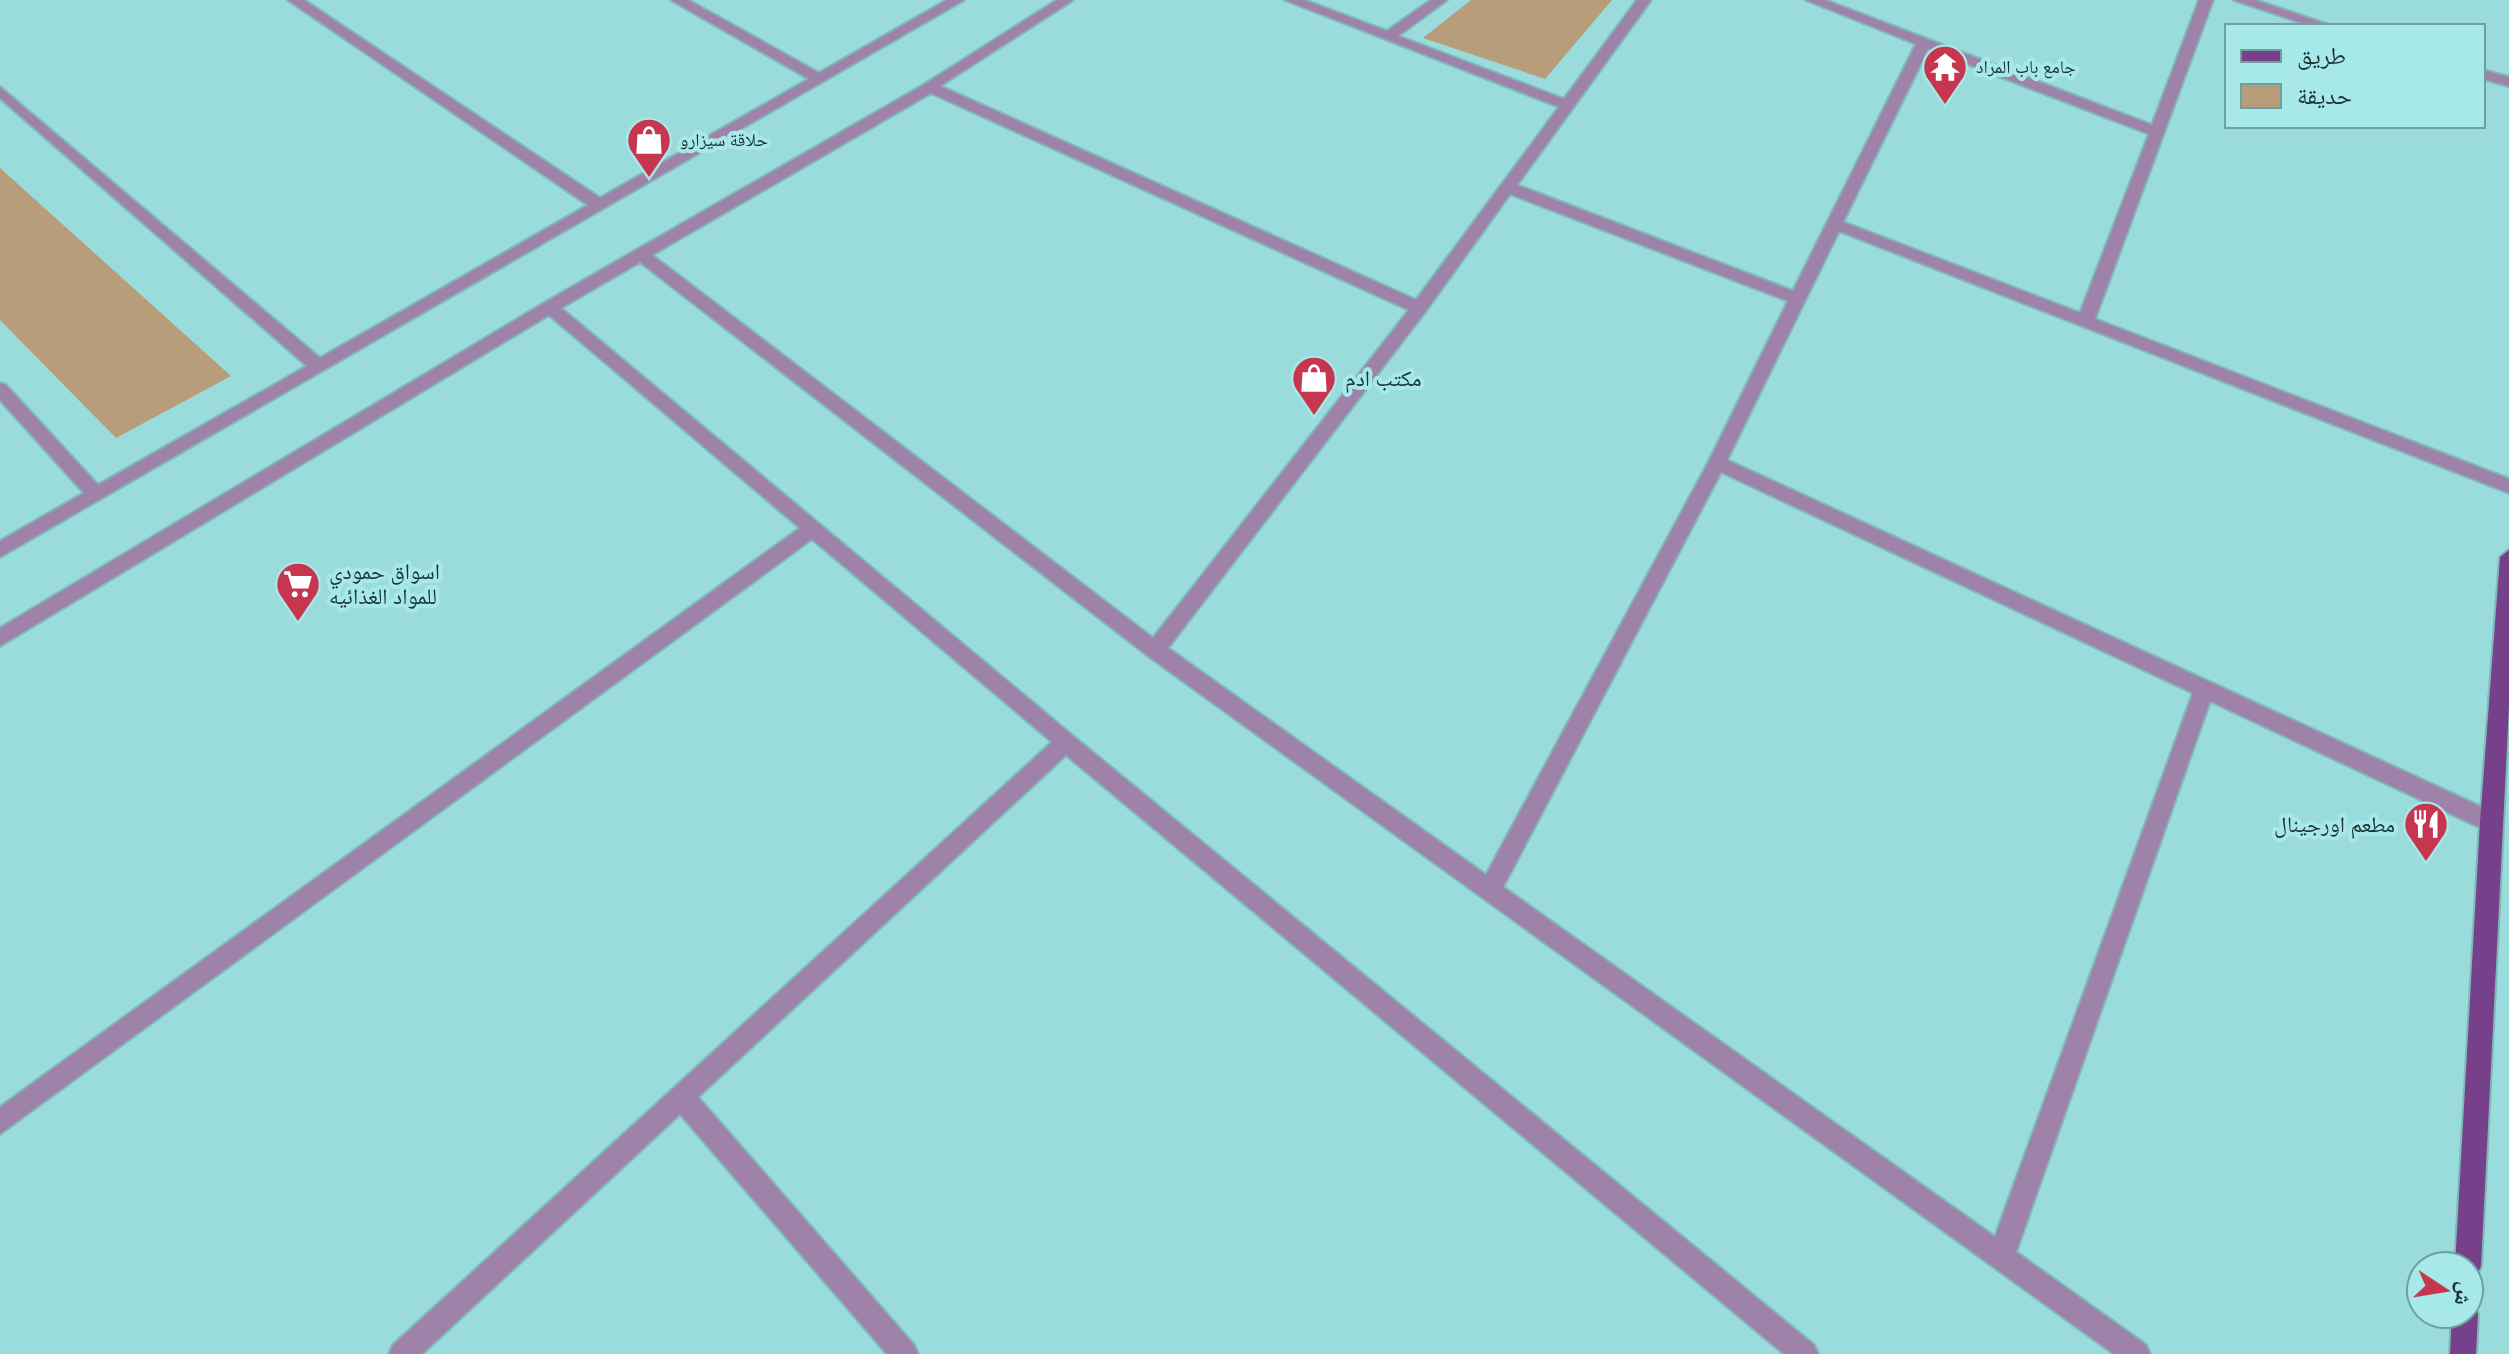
<svg xmlns="http://www.w3.org/2000/svg" width="2509" height="1354" font-family="Roboto,'Noto Naskh Arabic',sans-serif">
	<style>
		.green { fill: #b79d7a }
		.lines { fill: none; stroke-linecap: round; stroke-linejoin: round }
		.minor-casing { stroke: #80b9b9; stroke-width: 4 }
		.major-casing { stroke: #80b9b9; stroke-width: 4 }
		.minor { fill: #9f82aa; fill-rule: evenodd }
		.major { fill: #76408a; fill-rule: evenodd }
		.labels { text-anchor: middle; stroke-width: 8; stroke-linejoin: round; paint-order: stroke }
		.far-poi-label { font-size: 18px; fill: #193333; stroke: #a7e8e8; text-anchor: start }
		.poi-label { font-size: 22px; fill: #193333; stroke: #a7e8e8; text-anchor: start }
	</style>
	<rect width="100%" height="100%" fill="#9adbdb"/>
	<path class="green" d="M1471,0H1612L1545,79L1423,38Z
		M0,168L231,376L116,438L0,320Z"/>
	<g class="lines">
		<g class="minor-casing">
			<path id="minor" d="M288,0H304L600,198L809,79L671,0H688L819,73L947,0H964L0,557V541L84,493L0,400V383L6,385L98,485L307,366L0,98V87L320,358L588,205Z
				M1057,0H1073L940,86L1416,300L1559,107L1285,0H1304L1387,31L1431,0H1447L1398,36L1564,99L1637,0H1651L1517,185L1793,291L1916,44L1806,0H1825L2152,125L2199,0H2213L2095,319L2509,479V493L1839,231L1727,460L2499,815L2502,822L2499,829L2491,832L2483,829L2210,701L2016,1252L2146,1345L2150,1354H2114L1148,656L640,262L561,308L1073,736L1814,1345L1818,1354H1784L1066,755L698,1097L914,1345L918,1354H887L680,1114L422,1354H389L393,1345L1052,742L812,539L0,1134V1107L800,528L549,315L0,646V628L544,303L925,84ZM1928,49L2149,134L2080,313L1843,222ZM931,93L1409,310L1153,638L652,255ZM1510,194L1788,301L1708,463L1486,875L1168,648L1425,312ZM1721,472L2193,693L1995,1237L1503,887Z
				M2234,0H2255L2332,26H2311Z
				M2483,70L2509,77V86L2483,79Z"/>
		</g>
		<g class="major-casing">
			<path id="major" d="M2509,550V706L2481,1266L2477,1275L2469,1279V1266H2455L2480,822L2500,557Z
				M2469,1302L2474,1305L2478,1314L2476,1354H2450L2452,1314H2469Z"/>
		</g>
		<use href="#minor" class="minor"/>
		<use href="#major" class="major"/>
	</g>
	<defs>
		<g id="temple-pin" transform="scale(2.3)"><path d="M0 17L-7.5 6A9.5 9.5 0 1 1 7.5 6Z" fill="#c6364e" stroke="#a7e8e8"/><path d="M0-6L5-2H3V0L6.5 2.5H4V6H1.5V3h-3V6H-4V2.5H-6.5L-3 0V-2H-5Z" fill="#fff"/></g>
		<g id="shop-pin" transform="scale(2.3)"><path d="M0 17L-7.5 6A9.5 9.5 0 1 1 7.5 6Z" fill="#c6364e" stroke="#a7e8e8"/><path d="M-5-2.5h2.3a2.7 3.5 0 0 1 5.4 0H5L5.5 6h-11ZM-1.5-2.5h3a1.5 2.3 0 0 0-3 0Z" fill="#fff"/></g>
		<g id="supermarket-pin" transform="scale(2.3)"><path d="M0 17L-7.5 6A9.5 9.5 0 1 1 7.5 6Z" fill="#c6364e" stroke="#a7e8e8"/><path d="M-6-5.5h2.5l.6 2H6L4.5 2H-2.5L-4.4-4H-6ZM-1.5 3.2a1.3 1.3 0 1 0 .1 0ZM3 3.2a1.3 1.3 0 1 0 .1 0Z" fill="#fff"/></g>
		<g id="restaurant-pin" transform="scale(2.3)"><path d="M0 17L-7.5 6A9.5 9.5 0 1 1 7.5 6Z" fill="#c6364e" stroke="#a7e8e8"/><path d="M-5-6h1v4h1v-4h1v4h1v-4h1v5L-1.5 .5V6h-2V.5L-5-1ZM5-6V6H3V1.5H1.5Q1.5-4 5-6Z" fill="#fff"/></g>
	</defs>
	<g fill-rule="evenodd">
		<use href="#temple-pin" x="1945" y="67"/>
		<use href="#shop-pin" x="649" y="140"/>
		<use href="#shop-pin" x="1314" y="378"/>
		<use href="#supermarket-pin" x="298" y="584"/>
		<use href="#restaurant-pin" x="2426" y="824"/>
	</g>
	<g class="labels">
		<g class="far-poi-label">
			<text x="1976" y="73">جامع باب المراد</text>
			<text x="680" y="146">حلاقة سيزارو</text>
		</g>
		<g class="poi-label">
			<text x="1345" y="386">مكتب ادم</text>
			<text x="329" y="579">اسواق حمودي<tspan x="329" dy="25">للمواد الغذائيه</tspan></text>
			<text x="2395" y="832" text-anchor="end">مطعم اورجينال</text>
		</g>
	</g>
	<rect x="2225" y="24" width="260" height="104" fill="#a7e8e8" stroke="#6ea0a0" stroke-width="2"/>
	<rect x="2241" y="50" width="40" height="12" fill="#76408a" stroke="#6ea0a0" stroke-width="2"/>
	<text x="2297" y="64" font-size="24" fill="#193333">طريق</text>
	<rect x="2241" y="84" width="40" height="24" fill="#b79d7a" stroke="#6ea0a0" stroke-width="2"/>
	<text x="2297" y="104" font-size="24" fill="#193333">حديقة</text>
	<g transform="translate(2445 1290) rotate(102)"><circle r="38" fill="#a7e8e8" stroke="#6ea0a0" stroke-width="2"/>
	<path d="M0-6L14 30L0 20L-14 30Z" fill="#c6364e"/>
	<text y="-12" font-size="22" font-weight="bold" text-anchor="middle" fill="#193333">ش</text>
	</g>
</svg>
